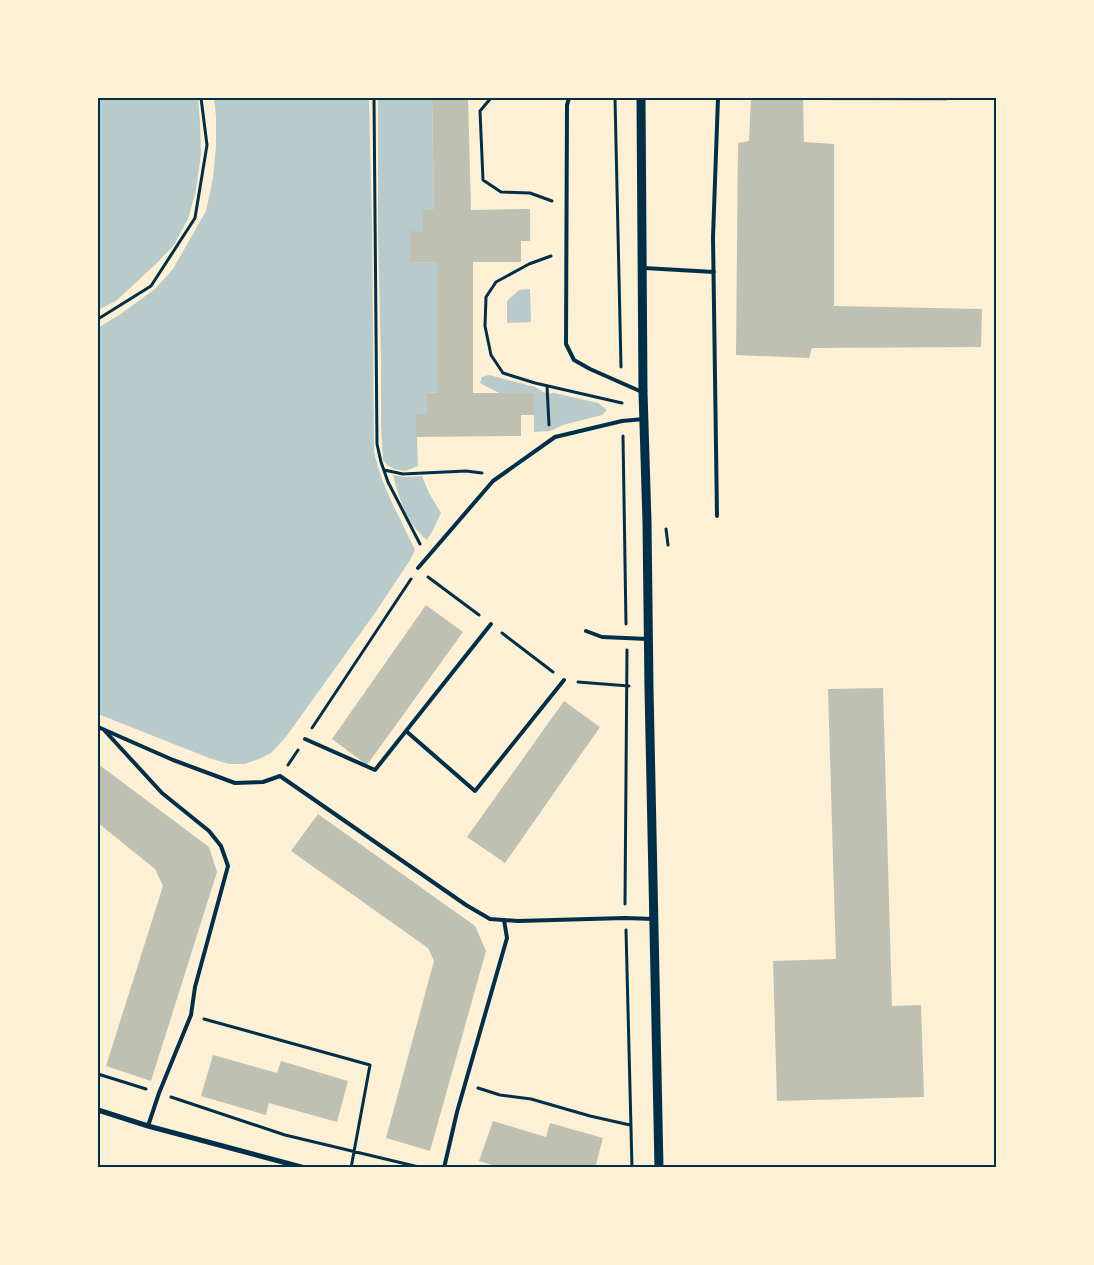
<svg xmlns="http://www.w3.org/2000/svg" width="1094" height="1265" font-family="'Roboto Condensed',sans-serif">
	<style>
		.green { fill: #b9caca }
		.building { fill: #bec0b2 }
		.lines { fill: none; stroke-linecap: round; stroke-linejoin: round }
		.path { stroke: #003049; stroke-width: 3 }
		.service { stroke: #003049; stroke-width: 4 }
		.minor { stroke: #003049; stroke-width: 5 }
		.tertiary { stroke: #003049; stroke-width: 9 }
		.neatline { fill: none; stroke: #003049; stroke-width: 2 }
	</style>
	<rect width="100%" height="100%" fill="#fdf0d5"/>
	<path class="green" d="M98,98H198L200,123L201,154L196,190L188,219L174,245L157,263L116,301L98,310Z
		M214,98H369L372,227L374,452C382,487 400,518 415,550L410,560L375,613L285,738L271,753L259,759L245,764H229L209,758L98,714V328L122,313L155,289L173,269L206,211L213,178L216,146V116Z
		M378,98H432L434,210H423V232H410V263L438,262V393L427,392V414H416L418,466L405,471L394,469L387,465L383,460L381,427V360L378,229Z
		M530,289L531,322L507,323V301L519,290Z
		M489,375L535,387L547,394L554,393L598,403L607,410L602,415L563,425L550,431L534,432V393H499L480,383L482,377Z
		M393,475L405,477L422,476L429,493L441,513L432,532L427,540C407,525 399,498 393,475Z"/>
	<path class="building" d="M432,98H468L471,210L530,209V241H521V262H473V393H534V415H521V436L416,437V414H427V392L438,393V262L410,263V231L423,232V210H434Z
		M751,98H947V101L803,100L804,142L834,144V306L982,309L981,347L812,348L809,358L736,355L738,143L749,141Z
		M426,605L463,632L367,765L332,739Z
		M883,688L892,1006L921,1005L924,1097L777,1101L773,961L836,959L828,689Z
		M564,701L600,727L505,863L467,837Z
		M98,764L209,847L217,872L151,1081L106,1066L163,886L155,869L98,823Z
		M318,814L475,926L486,951L430,1151L386,1138L434,961L428,948L291,851Z
		M213,1055L277,1073L281,1061L348,1081L337,1122L269,1103L266,1115L201,1096Z
		M493,1121L546,1137L550,1123L603,1138L595,1168H542L539,1166L538,1168H502L479,1161Z"/>
	<g class="lines">
		<path class="path" d="M374,98L377,444L381,462L388,482L420,544
			M491,98L480,111L483,180L501,192L530,193L552,201
			M615,98L621,367
			M551,256L529,264L496,282L486,297L485,326L491,355L503,373L535,383L622,403
			M98,319L151,286L195,218L207,145L201,98
			M547,386L549,425
			M623,436L626,624
			M384,470L403,474L466,471L482,473
			M666,529L668,545
			M428,577L479,615
			M502,633L553,672
			M578,682L629,686
			M312,728L411,579
			M288,765L298,750
			M625,904L627,650
			M626,930L632,1168
			M204,1019L370,1065L351,1168
			M98,1074L146,1089
			M478,1088L500,1095L531,1099L590,1116L630,1125
			M171,1097L285,1135L423,1168"/>
		<path class="service" d="M569,98L567,105L566,344L574,360L590,369L642,392
			M644,268L714,272
			M717,516L713,237L718,98
			M418,568L493,481L555,437L622,421L644,419
			M586,631L602,637L648,639
			M98,727L173,760L235,783L263,782L280,776L466,905L490,919L518,921L625,918L654,919
			M105,731L162,793L209,831L221,846L228,866L195,987L191,1015L159,1093L148,1126
			M406,731L475,791L564,680
			M305,739L375,770L491,624
			M444,1168L457,1112L507,938L504,920"/>
		<path class="minor" d="M98,1110L148,1126L305,1168"/>
		<path class="tertiary" d="M641,98L643,392L647,522L649,689L659,1168"/>
	</g>
	<rect width="1094" height="1265" fill="none" stroke="#fdf0d5" stroke-width="198"/>
	<rect x="99" y="99" width="896" height="1067" class="neatline"/>
</svg>
